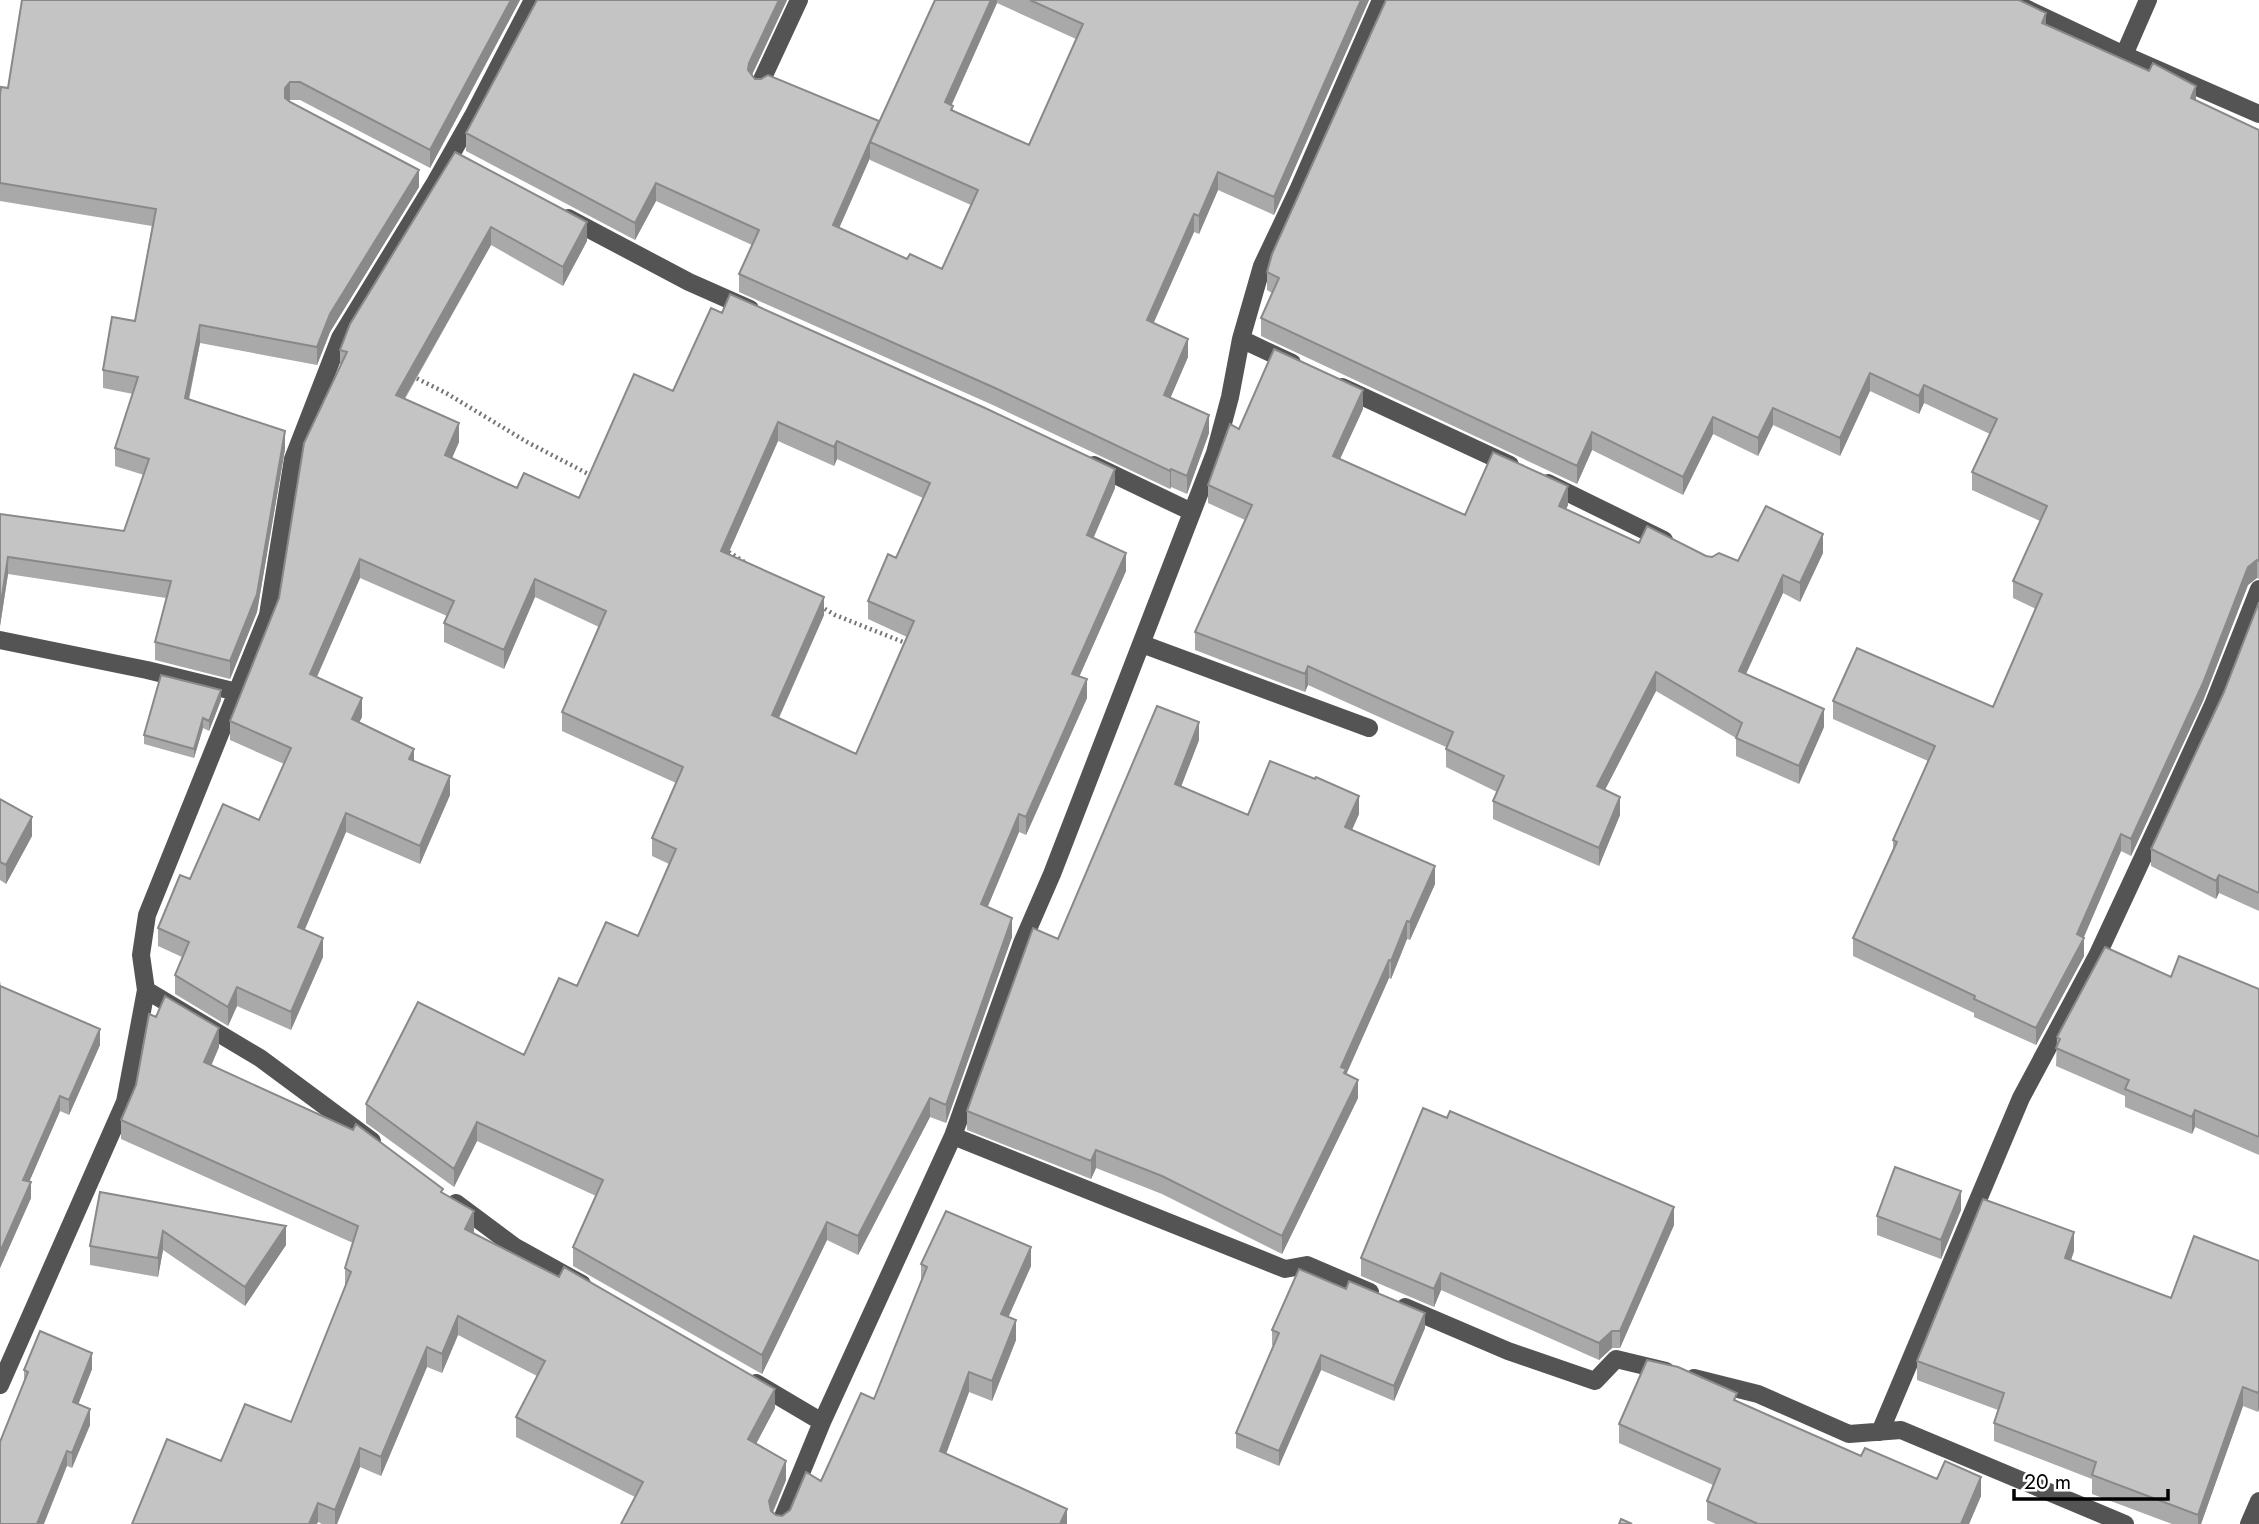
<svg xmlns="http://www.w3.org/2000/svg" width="2259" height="1524" font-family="Jost,sans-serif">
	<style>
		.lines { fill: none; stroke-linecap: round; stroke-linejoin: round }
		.path { stroke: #767676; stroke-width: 4.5; stroke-dasharray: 2 3.5; stroke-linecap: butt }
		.minor { stroke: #545454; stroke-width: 18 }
		.wall { fill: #a9a9a9; fill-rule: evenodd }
		.shaded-wall { fill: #898989 }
		.building { fill: #c4c4c4; stroke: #898989; stroke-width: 2; fill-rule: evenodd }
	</style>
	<rect width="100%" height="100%" fill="#fff"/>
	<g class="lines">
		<path class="path" d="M412,376L446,393L527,442L594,477
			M724,549L746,563
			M820,606L835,615L908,644"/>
		<path class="minor" d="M2008,0L2124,55L2259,114
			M2124,55L2148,0
			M759,86L799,0
			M568,218L689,282L750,309
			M1241,339L1292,363
			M1342,387L1510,465
			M1094,465L1192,512
			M1548,483L1664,540
			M0,640L147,670L237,692
			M1142,644L1369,728
			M146,990L260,1058L372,1141
			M953,1136L1285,1269L1307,1265L1370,1292
			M456,1203L515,1247L582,1284
			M1405,1307L1508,1351L1595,1381L1616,1359L1666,1371
			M1694,1378L1758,1394L1849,1434L1901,1430L2125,1524
			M756,1383L822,1422
			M0,1385L125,1102L146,990L141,955L147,915L268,615L293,459L340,338L435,183L474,114L533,0
			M1880,1432L2021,1098L2097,956L2165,810L2213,705L2259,589
			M780,1524L822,1422L953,1136L1022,943L1052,874L1215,453L1230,397L1241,339L1262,266L1299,188L1381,0
			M2249,1524L2259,1501"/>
	</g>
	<path class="wall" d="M520,0L430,168L300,100H290L289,101L419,187L330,332L317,365L200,343L189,400L285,449L257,612L230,679L155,660V642L166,598L8,574L0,626V514L124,531L144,475L115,466V448L133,394L103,388V370L135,321L152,226L0,201V95L8,88Z
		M537,0H787L752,75L755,79L879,123L935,0H1369L1274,215L1218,190L1199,234L1194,232L1153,323L1188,357L1170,398L1209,433L1187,494L1171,487L1170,489L995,406L739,292V274L752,245L656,201L635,240L466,151V133ZM997,3L1076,39L1029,145L953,110L951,105ZM870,158V160L971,205L942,269L907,259L839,228Z
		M2046,25L2196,100L2259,130V579L2257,578L2248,585L2203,701L2131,856L2121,851L2084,937V956L2036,1045L1974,1017V1013L1853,956V938L1893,849V840L1928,761L1833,719V701L1993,707L2036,609L2013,598V581L2040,521L1972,490V472L1990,434L1924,403L1919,414L1870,391L1840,456L1773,425L1758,456L1713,434L1683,495L1592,450L1577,484L1261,336V318L1272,293L1267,290V272Z
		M455,152L587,241L563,286L491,245L405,399L459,442L452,458L517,488L579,498L673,391L1115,488L1093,538L1126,571L1079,677L1087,698L1026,835L1019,832L987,907L1012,937L946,1123L930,1117L858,1255L827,1240L762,1374L573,1266V1247L596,1196L477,1141L454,1187L366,1123V1104L524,1055L577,986L638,936L669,864L652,856V838L676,783L562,731V712L599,627L535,597L504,669L444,642V623L447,616L360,578L316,677L362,717L359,722L414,761L450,795L420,864L346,832L304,930L323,957L291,1030L237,1006L228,1026L175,994V975L182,957L158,946V928L190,879L259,820L284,764L230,740V721L279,598L340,366V350ZM778,441L834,466L837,459L923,498L896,558L868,601V619L907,637L856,754L779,718L824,615L728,554Z
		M1363,409L1340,459L1465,515L1568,505L1566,509L1639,543L1706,556L1738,561L1823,553L1800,602L1783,593L1746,674L1824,727L1799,784L1736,756V738L1656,691L1605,790L1620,815L1599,866L1493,819V801L1497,792L1446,767V747L1308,685L1305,692L1195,650V632L1245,520L1208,503V485L1239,429Z
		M2259,602V911L2219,893L2216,899L2151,866V849L2224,692Z
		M221,700L209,731L203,728L194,758L144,744V735Z
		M1199,740L1181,787L1248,815L1359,814L1352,830L1435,884L1410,940L1407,939L1391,979L1389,978L1346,1074L1358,1098L1282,1254L1162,1194L1096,1168L1091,1179L967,1130V1111L1058,939Z
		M0,799L32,836L6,884L0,880Z
		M2171,977L2259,989V1155L2195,1127L2192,1134L2125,1107V1096L2056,1066L2057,1037Z
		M0,981L1,986L100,1045L69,1115L60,1111L29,1182L31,1198L0,1268Z
		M219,1047L211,1066L443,1193L474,1231L473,1233L775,1408L756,1444L786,1480L773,1513L776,1515L782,1516L790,1510L821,1481L874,1399L921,1282V1264L1031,1266L1008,1317L1016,1340L992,1401L969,1392L946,1454L1067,1524H621L635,1497L516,1437V1417L537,1376L458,1335L442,1373L427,1367L381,1476L360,1467L337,1524H322L318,1522L221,1461L291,1422L345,1287V1268L353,1243L121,1139V1120Z
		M100,1192L286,1245L245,1306L163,1250L158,1277L90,1265V1246Z
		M1961,1210L1941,1259L1877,1235V1216Z
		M1674,1225L1620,1348H1612L1599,1360L1441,1290L1434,1307L1361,1276V1258Z
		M2074,1251L2071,1260L2171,1298L2259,1261V1409L2258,1412L2243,1406L2201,1524H2172L2092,1494V1479L1994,1441V1423L1998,1410L1917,1380V1361Z
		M1425,1328L1394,1401L1321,1370L1279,1466L1236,1448V1433L1274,1346L1272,1345V1330Z
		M92,1369L78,1404L90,1425L72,1468L67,1466L24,1382V1370Z
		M1737,1401L1861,1456L1937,1479L1981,1496L1969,1524H1716L1707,1520V1501L1713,1485L1619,1443V1424Z"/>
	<path class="shaded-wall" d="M511,0H520L430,168V150Z
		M779,0H787L749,81V63Z
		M991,0H997V3L945,120V102Z
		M1361,0H1369L1274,215V197Z
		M2046,13V31L2042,23Z
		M290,82V100L285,105V88Z
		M2196,86V104L2191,98Z
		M879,121L870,142V158L833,242V225Z
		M419,170V187L330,332L317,365V347L330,314Z
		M1218,172V190L1199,234V216Z
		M656,183V201L635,240V223Z
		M1194,214V232L1147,338V320Z
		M587,222V241L563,286V267Z
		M491,227V245L396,413V395Z
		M200,325V343L185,416V398Z
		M1188,339V357L1164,413V395Z
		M1870,373V391L1840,456V438Z
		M1924,385V403L1919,414V396Z
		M1363,390V409L1333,474V456Z
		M1773,408V425L1758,456V438Z
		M1209,415V433L1187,494V476Z
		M1713,417V434L1683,495V477Z
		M778,422V441L721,570V551Z
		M459,423V442L445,474V455Z
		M285,431V449L257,612L230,679V661Z
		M1592,432V450L1577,484V466Z
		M837,441V459L834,466V447Z
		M1115,469V488L1087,553V535Z
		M1171,469V487L1170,489V471Z
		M1568,486V505L1559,525V506Z
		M1823,534V553L1800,602V583Z
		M1126,553V571L1072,693V674Z
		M8,557V574L0,626V609Z
		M360,559V578L310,693V674Z
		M2257,560V578L2248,585L2203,701L2131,856V839L2248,567Z
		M1783,575V593L1739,689V671Z
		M535,579V597L504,669V650Z
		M824,597V615L772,733V715Z
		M1308,666V685L1305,692V674Z
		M1656,672V691L1597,805V786Z
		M1087,679V698L1026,835V817Z
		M221,690V700L209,731V721Z
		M362,698V717L352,737V719Z
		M1824,709V727L1799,784V766Z
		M203,718V728L194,758V749Z
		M1199,722V740L1175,802V784Z
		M414,749V768L409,759Z
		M450,776V795L420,864V846Z
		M1359,796V814L1345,845V827Z
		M1620,797V815L1599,866V848Z
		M346,813V832L298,946V927Z
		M1019,814V832L981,923V904Z
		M32,817V836L6,884V865Z
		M2121,834V851L2079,948L2084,938V956L2036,1045V1028Z
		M1435,866V884L1410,940V922Z
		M2219,875V893L2216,899V881Z
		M1012,918V937L946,1123V1105Z
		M1407,921V939L1391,979V961Z
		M323,938V957L291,1030V1012Z
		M1389,960V978L1346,1075L1341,1067Z
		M237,987V1006L228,1026V1007Z
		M219,1028V1047L204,1082V1062Z
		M100,1029V1045L69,1115V1100Z
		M1358,1080V1098L1282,1254V1236Z
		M60,1096V1111L23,1196V1180Z
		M930,1098V1117L858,1255V1236Z
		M2195,1110V1127L2192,1134V1117Z
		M477,1122V1141L454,1187V1169Z
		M1096,1150V1168L1091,1179V1161Z
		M31,1182V1198L0,1268V1252Z
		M1961,1191V1210L1941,1259V1240Z
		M1674,1207V1225L1620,1348V1331Z
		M474,1211V1231L465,1248V1229Z
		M827,1222V1240L762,1374V1355Z
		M286,1226V1245L245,1306V1287Z
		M163,1231V1250L158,1277V1258Z
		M2074,1232V1251L2065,1277V1258Z
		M1031,1247V1266L1001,1334V1314Z
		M1441,1273V1290L1434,1307V1289Z
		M1425,1313V1328L1394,1401V1386Z
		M458,1316V1335L442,1373V1354Z
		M1016,1320V1340L992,1401V1381Z
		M1612,1331V1348L1599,1360V1343Z
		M427,1347V1367L381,1476V1457Z
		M92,1353V1369L73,1418V1402Z
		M1321,1355V1370L1279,1466V1451Z
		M969,1372V1392L940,1470V1451Z
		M2243,1387V1406L2201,1524H2198V1515Z
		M775,1389V1408L748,1459V1439Z
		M2259,1390V1409L2258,1412V1393Z
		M90,1409V1425L72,1468V1453Z
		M360,1448V1467L337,1524H335V1510Z
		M67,1451V1466L44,1524H37Z
		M786,1461V1480L769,1520V1501Z
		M1981,1477V1496L1969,1524H1961Z
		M318,1503V1522L317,1524H309Z
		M1067,1509V1524H1060Z"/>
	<path class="building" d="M22,0H511L430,150L300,82H290L285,88V98L290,102L419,170L330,314L317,347L200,325L185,398L285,431L257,594L230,661L155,642L171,581L8,557L0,609V514L124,531L149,459L115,448L138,377L103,370L112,317L135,321L156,209L0,183V95L1,87L8,88Z
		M537,0H779L749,63L748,70L755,79H761L768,75L879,121L833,225L907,259L910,254L942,269L978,190L870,142L935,0H991L945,102L953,106L951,110L1029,145L1083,24L1030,0H1361L1274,197L1218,172L1199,216L1194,214L1147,320L1188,339L1164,395L1209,415L1187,476L1171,469L1170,471L995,388L739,274L759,230L656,183L635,223L466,133Z
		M1386,0H2019L2046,13L2042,23L2149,71L2153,63L2196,86L2191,98L2259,130V561L2257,560L2248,567L2203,683L2131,839L2121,834L2077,934L2084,938L2036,1028L1974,999L1975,996L1853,938L1897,842L1893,840L1935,746L1833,701L1857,648L1993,707L2042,594L2013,581L2047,506L1972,472L1997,419L1924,385L1919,396L1870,373L1840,438L1773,408L1758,438L1713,417L1683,477L1592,432L1577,466L1261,318L1279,278L1267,272L1272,254Z
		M455,152L587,222L563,267L491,227L396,395L459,423L445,455L517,488L524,473L579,498L634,374L673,391L711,308L722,313L730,294L985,408L1115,469L1087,535L1126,553L1072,674L1087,679L1026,817L1019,814L981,904L1012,918L946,1105L930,1098L858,1236L827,1222L762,1355L573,1247L603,1180L477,1122L454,1169L366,1104L418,1002L524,1055L559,978L577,986L606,922L638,936L676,849L652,838L683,767L562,712L606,611L535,579L504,650L444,623L454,601L360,559L310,674L362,698L352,719L414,749L409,759L450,776L420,846L346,813L298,927L323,938L291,1012L237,987L228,1007L175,975L189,942L158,928L180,875L190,879L223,804L259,820L291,748L230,721L279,598L304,443L347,352L340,350L350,324ZM778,422L834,447L837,441L930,483L896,558L888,554L868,601L914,621L856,754L772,715L824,597L721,551Z
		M1274,349L1363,390L1333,456L1465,515L1493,452L1568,486L1559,506L1639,543L1647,526L1706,556L1712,557L1719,553L1738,561L1766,506L1823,534L1800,583L1783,575L1739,671L1824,709L1799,766L1736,738L1742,723L1656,672L1597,786L1620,797L1599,848L1493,801L1504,776L1446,749L1453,732L1308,666L1305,674L1195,632L1252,505L1208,485L1230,424L1239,429Z
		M2259,602V893L2219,875L2216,881L2151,849L2224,692Z
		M161,675L221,690L209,721L203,718L194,749L144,735Z
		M1157,706L1199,722L1175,784L1248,815L1270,761L1315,779L1316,777L1359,796L1345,827L1435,866L1410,922L1407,921L1391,961L1389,960L1341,1067L1346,1069L1344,1073L1358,1080L1282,1236L1162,1176L1096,1150L1091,1161L967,1111L1033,928L1058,939Z
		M0,799L32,817L6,865L0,862Z
		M2105,947L2171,977L2179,956L2259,989V1137L2195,1110L2192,1117L2125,1089L2129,1080L2056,1048L2060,1039L2057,1037Z
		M0,986L100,1029L69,1100L60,1096L23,1180L31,1182L0,1252Z
		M165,996L219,1028L204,1062L353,1130L356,1124L443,1189L441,1192L474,1211L465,1229L559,1277L564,1267L775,1389L748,1439L786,1461L769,1501L771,1511L776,1515L782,1516L790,1510L806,1472L821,1481L861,1393L874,1399L927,1267L921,1264L946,1211L1031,1247L1001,1314L1016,1320L992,1381L969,1372L940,1451L1067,1509L1060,1524H621L643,1482L516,1417L545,1361L458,1316L442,1354L427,1347L381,1457L360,1448L335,1510L318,1503L309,1524H132L167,1439L221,1461L245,1404L291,1422L351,1272L345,1268L358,1226L121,1120L136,1085L149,1014L156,1017Z
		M1423,1108L1447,1118L1450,1111L1674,1207L1620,1331H1612L1599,1343L1441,1273L1434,1289L1361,1258Z
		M1895,1167L1961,1191L1941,1240L1877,1216Z
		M100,1192L286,1226L245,1287L163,1231L158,1258L90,1246Z
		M1983,1199L2074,1232L2065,1258L2171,1298L2194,1236L2259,1261V1390L2258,1393L2243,1387L2198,1515L2092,1475L2096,1462L1994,1423L2004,1393L1917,1361Z
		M1299,1269L1346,1289L1349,1281L1425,1313L1394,1386L1321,1355L1279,1451L1236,1433L1279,1333L1272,1330Z
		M40,1331L92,1353L73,1402L90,1409L72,1453L67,1451L37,1524H0V1442L28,1372L24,1370Z
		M1647,1360L1678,1367L1737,1393L1734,1400L1861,1456L1865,1448L1937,1479L1945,1461L1981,1477L1961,1524H1758L1707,1501L1720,1469L1619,1424Z
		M1621,1519L1632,1524H1619Z"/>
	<path d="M2014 1489v10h154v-10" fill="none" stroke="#000000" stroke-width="3.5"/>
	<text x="2024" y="1489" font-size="21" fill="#000000" stroke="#ffffff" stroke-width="5" paint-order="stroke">20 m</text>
</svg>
